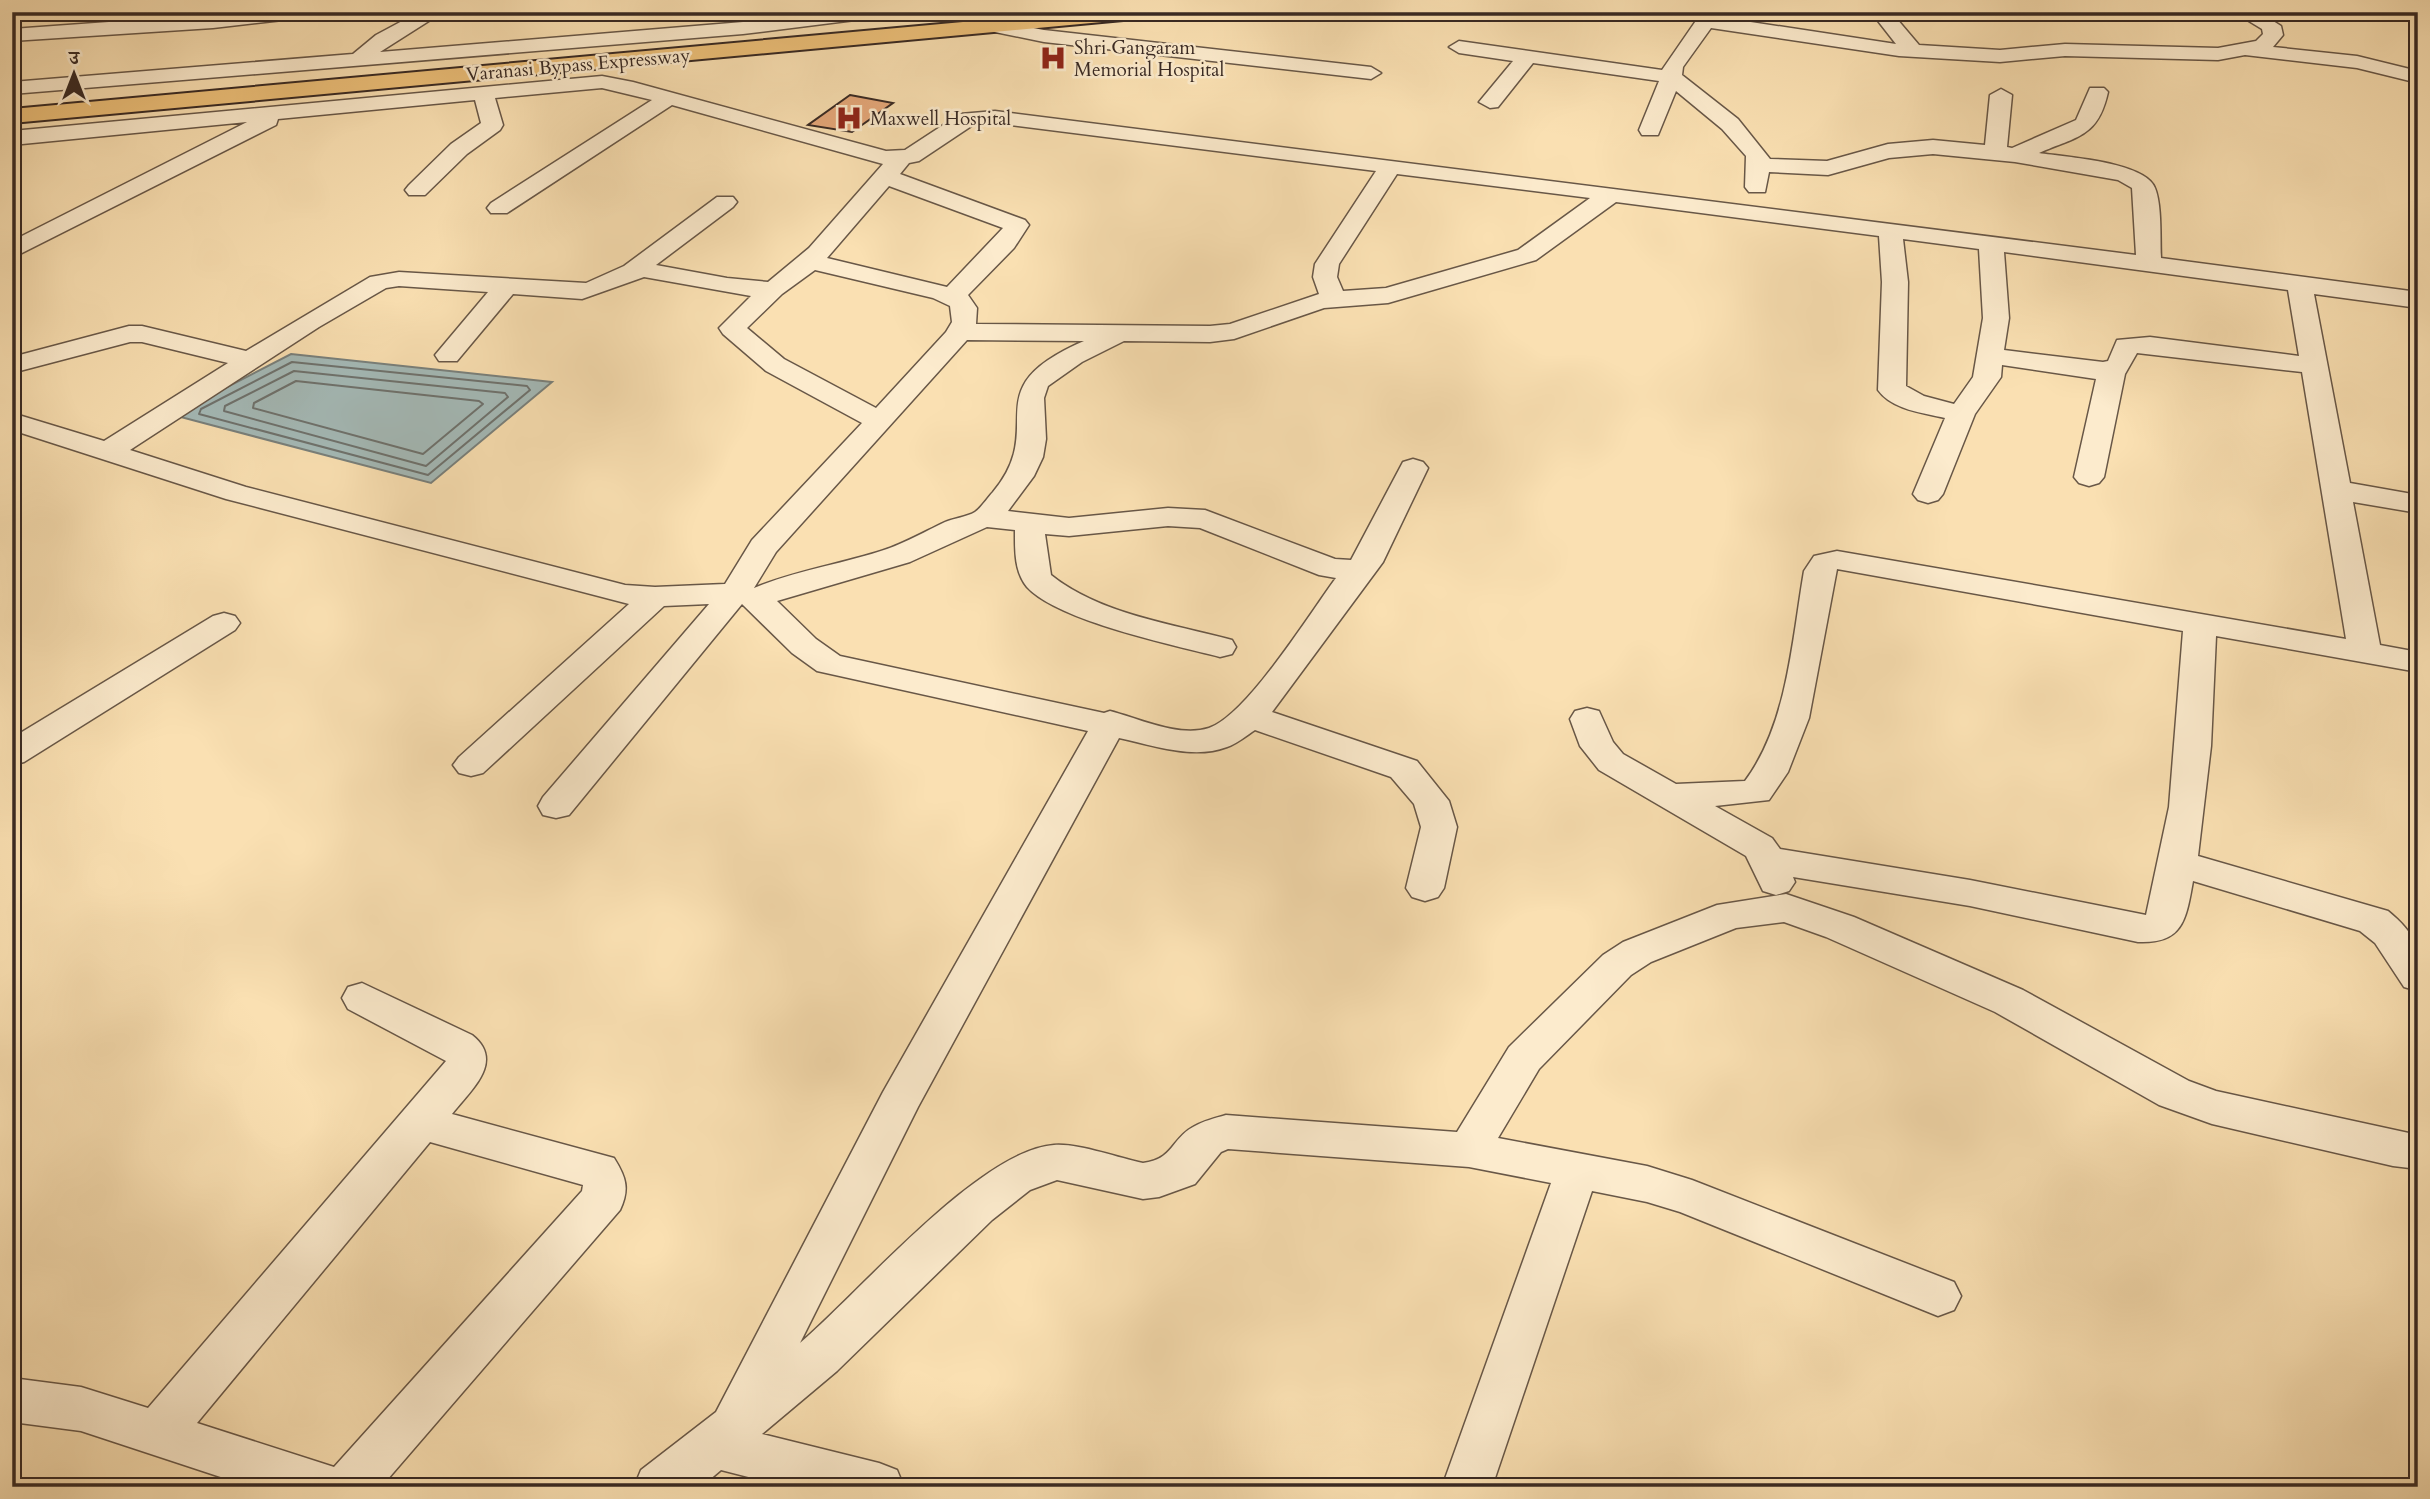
<svg xmlns="http://www.w3.org/2000/svg" width="2430" height="1499" font-family="Cardo,'Noto Serif Devanagari',serif">
	<style>
		.water { fill: #a4bab8; stroke: #79807c; stroke-width: 2 }
		.lines { fill: none; stroke-linecap: round; stroke-linejoin: round }
		.shore { stroke: #6e726e; stroke-width: 2 }
		.building { fill: #e6a87a; stroke: #382923; stroke-width: 2 }
		.minor-casing { stroke: #685747; stroke-width: 3 }
		.highway-casing { stroke: #382923; stroke-width: 4 }
		.minor { fill: #fcebcd; fill-rule: evenodd }
		.highway { fill: #edc079; fill-rule: evenodd }
		.labels { text-anchor: middle; stroke-width: 5; stroke-linejoin: round; paint-order: stroke }
		.far-poi-label { font-size: 19px; fill: #382923; stroke: #fcebcd; text-anchor: start }
		.far-street-label { font-size: 19px; fill: #382923; stroke: #fcebcd }
	</style>
	<rect width="100%" height="100%" fill="#fae0b2"/>
	<filter id="stains"><feTurbulence type="fractalNoise" baseFrequency=".00286" numOctaves="4"/><feColorMatrix values="0 0 0 0 .2 0 0 0 0 .09 0 0 0 0 .02 0 0 0 .5 -.17"/></filter>
	<radialGradient id="worn" r=".72"><stop offset=".6" stop-color="#630" stop-opacity="0"/><stop offset="1" stop-color="#630" stop-opacity=".3"/></radialGradient>
	<path class="water" d="M291,354L552,382L431,483L173,415Z"/>
	<g class="lines">
		<path class="shore" d="M292,362L527,386L530,390L428,475L199,414L201,409Z
			M294,371L505,393L508,397L426,466L224,411L225,406Z
			M296,381L479,401L483,404L423,454L253,408L254,403Z"/>
	</g>
	<path class="building" d="M850,95L893,103L852,132L808,125Z"/>
	<g class="lines">
		<g class="minor-casing">
			<path id="minor" d="M247,12H310L301,18L213,28L12,41V29Z
				M419,12H443L380,52L743,22L822,12H880L871,18L743,34L12,94V82L353,54L376,35Z
				M1702,12H1721L1718,17L1896,44L1871,12H1891L1919,45L2000,50L2065,44L2218,48L2256,41L2263,34L2262,29L2234,12H2259L2281,26L2283,35L2273,47L2357,56L2418,71V83L2357,68L2245,55L2218,60L2065,56L2000,62L1899,56L1711,28L1683,67L1682,75L1738,119L1770,159L1827,161L1888,144L1933,140L1985,145L1990,95L2001,89L2012,95L2007,147L2012,148L2076,120L2090,88H2104L2108,92C2098,137 2078,136 2039,153C2065,157 2146,162 2155,188C2162,205 2160,239 2161,258L2418,292V308L2314,294L2350,483L2418,495V513L2353,502L2380,645L2418,652V672L2216,636L2211,746L2198,856L2388,911C2422,939 2418,951 2418,991L2404,987L2375,943L2360,931L2193,881C2186,920 2183,944 2138,942L1970,906L1793,877L1795,882L1789,891L1776,895L1763,891L1746,856L1599,770L1580,746L1570,719L1575,711L1587,708L1599,711L1613,742L1623,754L1676,784L1745,781C1788,723 1792,640 1804,571L1814,556L1837,551L2346,639L2302,372L2137,353L2125,374L2104,477L2099,483L2089,486L2079,483L2074,477L2096,379L2002,365L2001,377L1975,414L1943,494L1938,500L1928,503L1918,500L1913,494L1945,418C1924,413 1892,410 1878,390L1882,282L1879,236L1616,202L1536,260L1388,303L1324,308L1234,339L1210,342L1124,341L1082,362L1048,386L1044,398L1046,439L1043,457L1034,476L1008,511L1069,518L1168,508L1205,510L1335,559L1351,560L1403,462L1413,459L1423,462L1428,468L1383,562L1272,712L1417,761L1449,801L1457,827L1444,888L1438,897L1425,901L1412,897L1406,888L1421,827L1414,804L1391,777L1255,730C1246,736 1236,744 1227,747C1193,760 1152,745 1119,738L918,1107L800,1343C859,1293 980,1150 1054,1145C1078,1143 1118,1158 1143,1163C1174,1159 1171,1139 1193,1127C1203,1121 1215,1118 1226,1115L1457,1132L1509,1047L1603,955L1623,942L1717,905L1786,894L1854,917L2023,990L2189,1081L2216,1091L2418,1135V1169L2393,1166L2212,1124L2159,1105L1995,1012L1826,937L1784,922L1736,928L1651,962L1631,975L1539,1069L1498,1138L1647,1166L1692,1180L1954,1282L1961,1296L1954,1310L1938,1316L1680,1212L1647,1202L1592,1191L1492,1487H1442L1551,1183L1469,1167L1228,1149L1221,1152L1195,1184L1159,1197L1143,1199L1057,1180L1030,1190L992,1220L837,1371L762,1434L879,1463L897,1470L904,1487H787L721,1470L701,1487H634L641,1470L716,1412L883,1092L1088,731L817,671L792,653L742,604L569,815L556,818L543,815L538,806L543,797L709,604L664,606L483,773L471,776L459,773L453,765L459,757L629,604L226,499L12,430V413L104,441L228,363L142,342H130L12,373V357L129,326H142L246,351L370,277L399,272L586,283L624,266L717,197H733L737,202L733,207L656,265L727,278L768,282L809,248L883,164L672,105L507,213H491L487,208L491,203L652,100L602,88L495,98L503,125L500,130L467,154L425,195H409L405,190L409,185L451,144L481,123L475,100L278,119L276,125L12,258V241L247,122L12,145V131L602,76L633,82L886,151L905,150L960,114L995,111L2136,255L2132,188L2118,180L2015,162L1933,154L1889,158L1828,175L1769,172L1765,192H1749L1745,187L1746,156L1722,129L1676,91L1658,135H1642L1639,130L1659,81L1533,63L1498,107L1490,108L1479,102L1513,61L1459,53L1449,47L1459,41L1662,70ZM995,123L1376,171L1315,264L1313,277L1319,294L1230,324L1210,326L976,324L977,308L968,295L1014,248L1029,225L1025,220L900,174L909,163L919,161L973,125ZM1397,174L1590,198L1518,250L1386,288L1343,291L1337,277L1339,264ZM889,186L1003,228L947,287L827,258ZM1903,239L1979,249L1983,318L1973,377L1954,404L1924,396L1906,386L1908,282ZM2004,252L2288,290L2299,356L2150,337L2117,340L2108,361L2103,362L2004,350L2009,318ZM815,270L933,298L950,306L952,322L946,332L876,408L784,359L747,328L782,294ZM644,277L751,296L719,328L723,334L766,371L862,423L752,540L725,584L655,587L625,585L246,487L130,450L319,327L386,288L399,286L488,292L435,355L439,361H457L513,294L582,299ZM967,340L1084,341C971,390 1050,424 993,492C988,497 982,507 975,512C967,517 954,518 945,522C926,531 907,542 887,549C843,564 797,570 754,588L776,552ZM1168,526L1200,528L1319,575L1336,578C1310,613 1247,715 1209,728C1179,738 1138,718 1110,711L1104,713L840,656L816,639L777,601L910,562L987,527L1015,530C1015,550 1014,571 1027,587C1058,621 1174,645 1220,657L1232,654L1236,647L1232,640C1173,624 1099,614 1051,575L1045,534L1069,536ZM1837,569L2183,631L2169,807L2146,915L1970,880L1780,849L1772,838L1715,806L1769,800L1788,772L1809,718Z
				M997,21L1044,30L1371,67L1381,73L1371,79L1044,42L990,31L987,27L990,23Z
				M224,613L235,616L240,623L235,630L24,762L12,765V738L213,616Z
				M362,983L472,1035C505,1061 472,1089 452,1114L614,1158C626,1177 630,1189 620,1210L381,1487H251L81,1431L12,1422V1378L81,1387L148,1408L446,1061L348,1009L342,998L348,987ZM430,1142L583,1185L582,1191L334,1467L197,1423Z"/>
		</g>
		<g class="highway-casing">
			<path id="highway" d="M1072,12H1155L1145,18L12,123V109Z"/>
		</g>
		<use href="#minor" class="minor"/>
		<use href="#highway" class="highway"/>
	</g>
	<defs>
		<g id="hospital-bare" transform="scale(2.1)"><path d="M-5-5h3v3.5h4V-5h3V5h-3V1.5h-4V5h-3Z" fill="#8f2418" stroke="#fcebcd" stroke-width="2.5" paint-order="stroke"/></g>
	</defs>
	<g fill-rule="evenodd">
		<use href="#hospital-bare" x="1053" y="58"/>
		<use href="#hospital-bare" x="849" y="118"/>
	</g>
	<g class="labels">
		<g class="far-poi-label">
			<text x="1074" y="54">Shri Gangaram<tspan x="1074" dy="22">Memorial Hospital</tspan></text>
			<text x="870" y="125">Maxwell Hospital</text>
		</g>
		<g class="far-street-label">
			<text transform="translate(578 64) rotate(-5)" y="7">Varanasi Bypass Expressway</text>
		</g>
	</g>
	<rect width="2430" height="1499" fill="none" stroke="#fae0b2" stroke-width="42"/>
	<rect x="14" y="14" width="2402" height="1471" fill="none" stroke="#382923" stroke-width="3.5"/>
	<rect x="21" y="21" width="2388" height="1457" fill="none" stroke="#382923" stroke-width="2"/>
	<g transform="translate(74 74)" stroke="#fcebcd" stroke-width="5" paint-order="stroke">
	<path d="M0-5L12 26L0 18L-12 26Z" fill="#382923"/>
	<text y="-10" font-size="19" font-weight="bold" text-anchor="middle" fill="#382923">उ</text>
	</g>
	<rect width="100%" height="100%" filter="url(#stains)"/>
	<rect width="100%" height="100%" fill="url(#worn)"/>
</svg>
